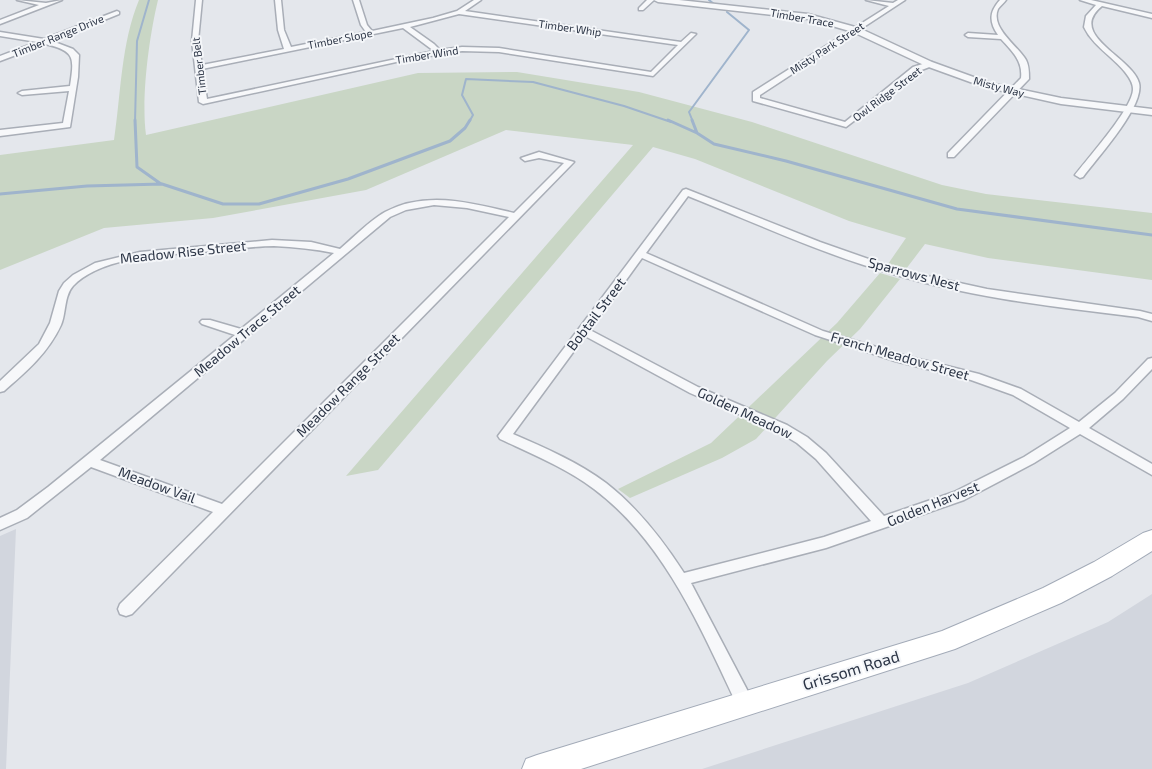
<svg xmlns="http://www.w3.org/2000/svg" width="1152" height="769" font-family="'Exo 2',sans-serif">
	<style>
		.built { fill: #d2d6de }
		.green { fill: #c9d6c5 }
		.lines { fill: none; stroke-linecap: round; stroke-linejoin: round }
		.stream-far1 { stroke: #9fb4cc; stroke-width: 2 }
		.stream { stroke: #9fb4cc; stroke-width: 3 }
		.minor-casing { stroke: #a9aeb7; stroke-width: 3 }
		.tertiary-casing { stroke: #a9aeb7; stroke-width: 3 }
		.primary-casing { stroke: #a3abb8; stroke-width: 2 }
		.minor { fill: #f7f8fa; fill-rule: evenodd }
		.tertiary { fill: #f7f8fa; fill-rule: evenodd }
		.primary { fill: #fff; fill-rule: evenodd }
		.labels { text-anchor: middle; stroke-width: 4; stroke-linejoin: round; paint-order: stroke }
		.far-street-label { font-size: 11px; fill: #2b3445; stroke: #f4f6f9 }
		.street-label { font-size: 14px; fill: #2b3445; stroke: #f4f6f9 }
		.near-street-label { font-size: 16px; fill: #2b3445; stroke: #f4f6f9 }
	</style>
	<rect width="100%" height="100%" fill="#e4e7ec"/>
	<path class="built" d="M16,529L6,769H0V536Z
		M1152,594V769H702L968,683L1108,622Z"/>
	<path class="green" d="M139,0H158C149,37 141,98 146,135L418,73L517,72L639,92L752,122L942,185L986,194L1152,213V280L988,258L925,244L906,269L888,264L906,238L849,221L695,159L653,147L378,470L346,476L633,145L506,130L366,190L213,218L104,228L0,270V155L114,140C121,94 121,43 139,0Z
		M880,273L900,279L860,329L827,361L756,439L722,458L630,498L618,489L711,443L837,323Z"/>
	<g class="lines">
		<path class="stream-far1" d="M709,0L714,4
			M135,122L137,41L149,0
			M469,122L473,115L462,95L466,79L533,82L624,106L671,122
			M693,122L689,112L749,30L727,12"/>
		<path class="stream" d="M135,120L137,167L161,184
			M668,120L697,133L714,144L786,161L957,209L1152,235
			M692,120L697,133
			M0,194L87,186L162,184L223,204H259L348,179L450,141L465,128L470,120"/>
		<g class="minor-casing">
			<path id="minor" d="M17,0L46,3L62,0L0,24V20L39,5Z
				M196,0H202L198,41L202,65L284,49L278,30L275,0H281L284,30L291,47L366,32L361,25L353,0H359L367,25L372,31L433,18L457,11L474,0H481L465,11L681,42L691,33L696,34L653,76L499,52L462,51L410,59L203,104L199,102L192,41ZM459,14L678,45L651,72L499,48L462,47L440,50L434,44L410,27ZM403,28L434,51L207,99L202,69Z
				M647,0H654L643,10H639V8Z
				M866,0L893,3L898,0H905L760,95V98L845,122L913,67L929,62H932V66L919,71L846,127L753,101V92L889,6Z
				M1000,0H1006C1004,3 1000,6 998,9C990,28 1018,46 1026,60C1029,66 1029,72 1029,79L954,157H948V153L1021,78C1023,61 1012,51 1001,39L968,37L965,35L968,33L998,35C989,22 989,12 1000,0Z
				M1080,0H1091L1152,14V18L1102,6C1066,35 1132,57 1139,83C1145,106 1097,158 1083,177L1080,178L1075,175C1088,158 1133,108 1133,89C1133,83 1129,77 1125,72C1112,56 1093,46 1084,27L1086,16L1096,5Z
				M117,11L119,12V14L52,41L73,49L79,55L78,77L70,127L0,136V130L63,123L69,91L22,95L18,93L22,91L70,86C74,58 76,51 45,44L0,61V56L37,42L0,36V32L44,39Z
				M539,152L574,162L132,614L126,616L120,614L118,609L120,604L213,512L91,467L27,518L0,530V518L17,510L48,487L235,335L202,324L200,322L202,320H210L241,329L334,253C314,249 295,247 274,246C254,246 233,250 214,251C172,255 104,254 73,286C64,296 66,314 61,325C48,353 27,371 4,391L0,392V381L39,344L50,323L59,291L64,283L73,275L95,263L140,252L272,240L311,242L340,249C354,237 369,221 385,212C426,190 472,203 514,213L564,163L539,158L525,161L521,158ZM434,205L467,208L509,217L222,504L100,460L390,217L406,210Z
				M686,189L820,242L900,270L987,289L1140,311L1152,314V321L1138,317C1056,307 973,298 893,274C822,254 756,223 688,196L646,253L823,331L903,355L979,374L1021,389L1079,422L1115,393L1148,359L1152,358V369L1123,399L1089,428L1152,464V475L1080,434L1034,463L964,500L826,548L691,583L754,703L751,709L745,711L739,709C702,631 665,542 594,489C566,468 532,454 500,439L498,436L683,190ZM642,258L815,335L895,361L971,380L1013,395L1070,428L1024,457L954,492L884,516L826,453L807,437L787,425L698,387L590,330ZM585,336L690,393L777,431L797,443L816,459L871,521L824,537L684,573C662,539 638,508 606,483C578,462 545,448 513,434Z"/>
		</g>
		<g class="tertiary-casing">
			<path id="tertiary" d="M654,0H679L808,14L859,28L932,62L990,83L1061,98L1152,109V115L1061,104L984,87L926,66L853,32L808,19L658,2Z"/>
		</g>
		<g class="primary-casing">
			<path id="primary" d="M1152,530V551L1112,576L1061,603L955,649L581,769H522L526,759L537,755L942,631L1043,588L1094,562L1143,533Z"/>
		</g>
		<use href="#minor" class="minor"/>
		<use href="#tertiary" class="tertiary"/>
		<use href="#primary" class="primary"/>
	</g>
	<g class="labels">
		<g class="far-street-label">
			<text transform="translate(802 18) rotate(10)" y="4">Timber Trace</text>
			<text transform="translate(570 28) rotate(8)" y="4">Timber Whip</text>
			<text transform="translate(58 36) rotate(-22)" y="4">Timber Range Drive</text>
			<text transform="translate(340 39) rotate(-11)" y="4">Timber Slope</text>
			<text transform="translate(827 48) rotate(-33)" y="4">Misty Park Street</text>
			<text transform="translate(427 55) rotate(-9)" y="4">Timber Wind</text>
			<text transform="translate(199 66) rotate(-97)" y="4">Timber Belt</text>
			<text transform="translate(999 87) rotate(15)" y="4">Misty Way</text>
			<text transform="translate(887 94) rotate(-37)" y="4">Owl Ridge Street</text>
		</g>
		<g class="street-label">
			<text transform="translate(183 252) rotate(-6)" y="5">Meadow Rise Street</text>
			<text transform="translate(914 274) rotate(15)" y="5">Sparrows Nest</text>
			<text transform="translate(596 314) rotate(-53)" y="5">Bobtail Street</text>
			<text transform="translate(247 331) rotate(-40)" y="5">Meadow Trace Street</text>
			<text transform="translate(900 356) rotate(16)" y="5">French Meadow Street</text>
			<text transform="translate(348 385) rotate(-45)" y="5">Meadow Range Street</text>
			<text transform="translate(745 413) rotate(25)" y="5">Golden Meadow</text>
			<text transform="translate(157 485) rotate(20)" y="5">Meadow Vail</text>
			<text transform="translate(933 504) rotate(-22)" y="5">Golden Harvest</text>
		</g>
		<g class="near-street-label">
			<text transform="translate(851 670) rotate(-17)" y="6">Grissom Road</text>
		</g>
	</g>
</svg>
